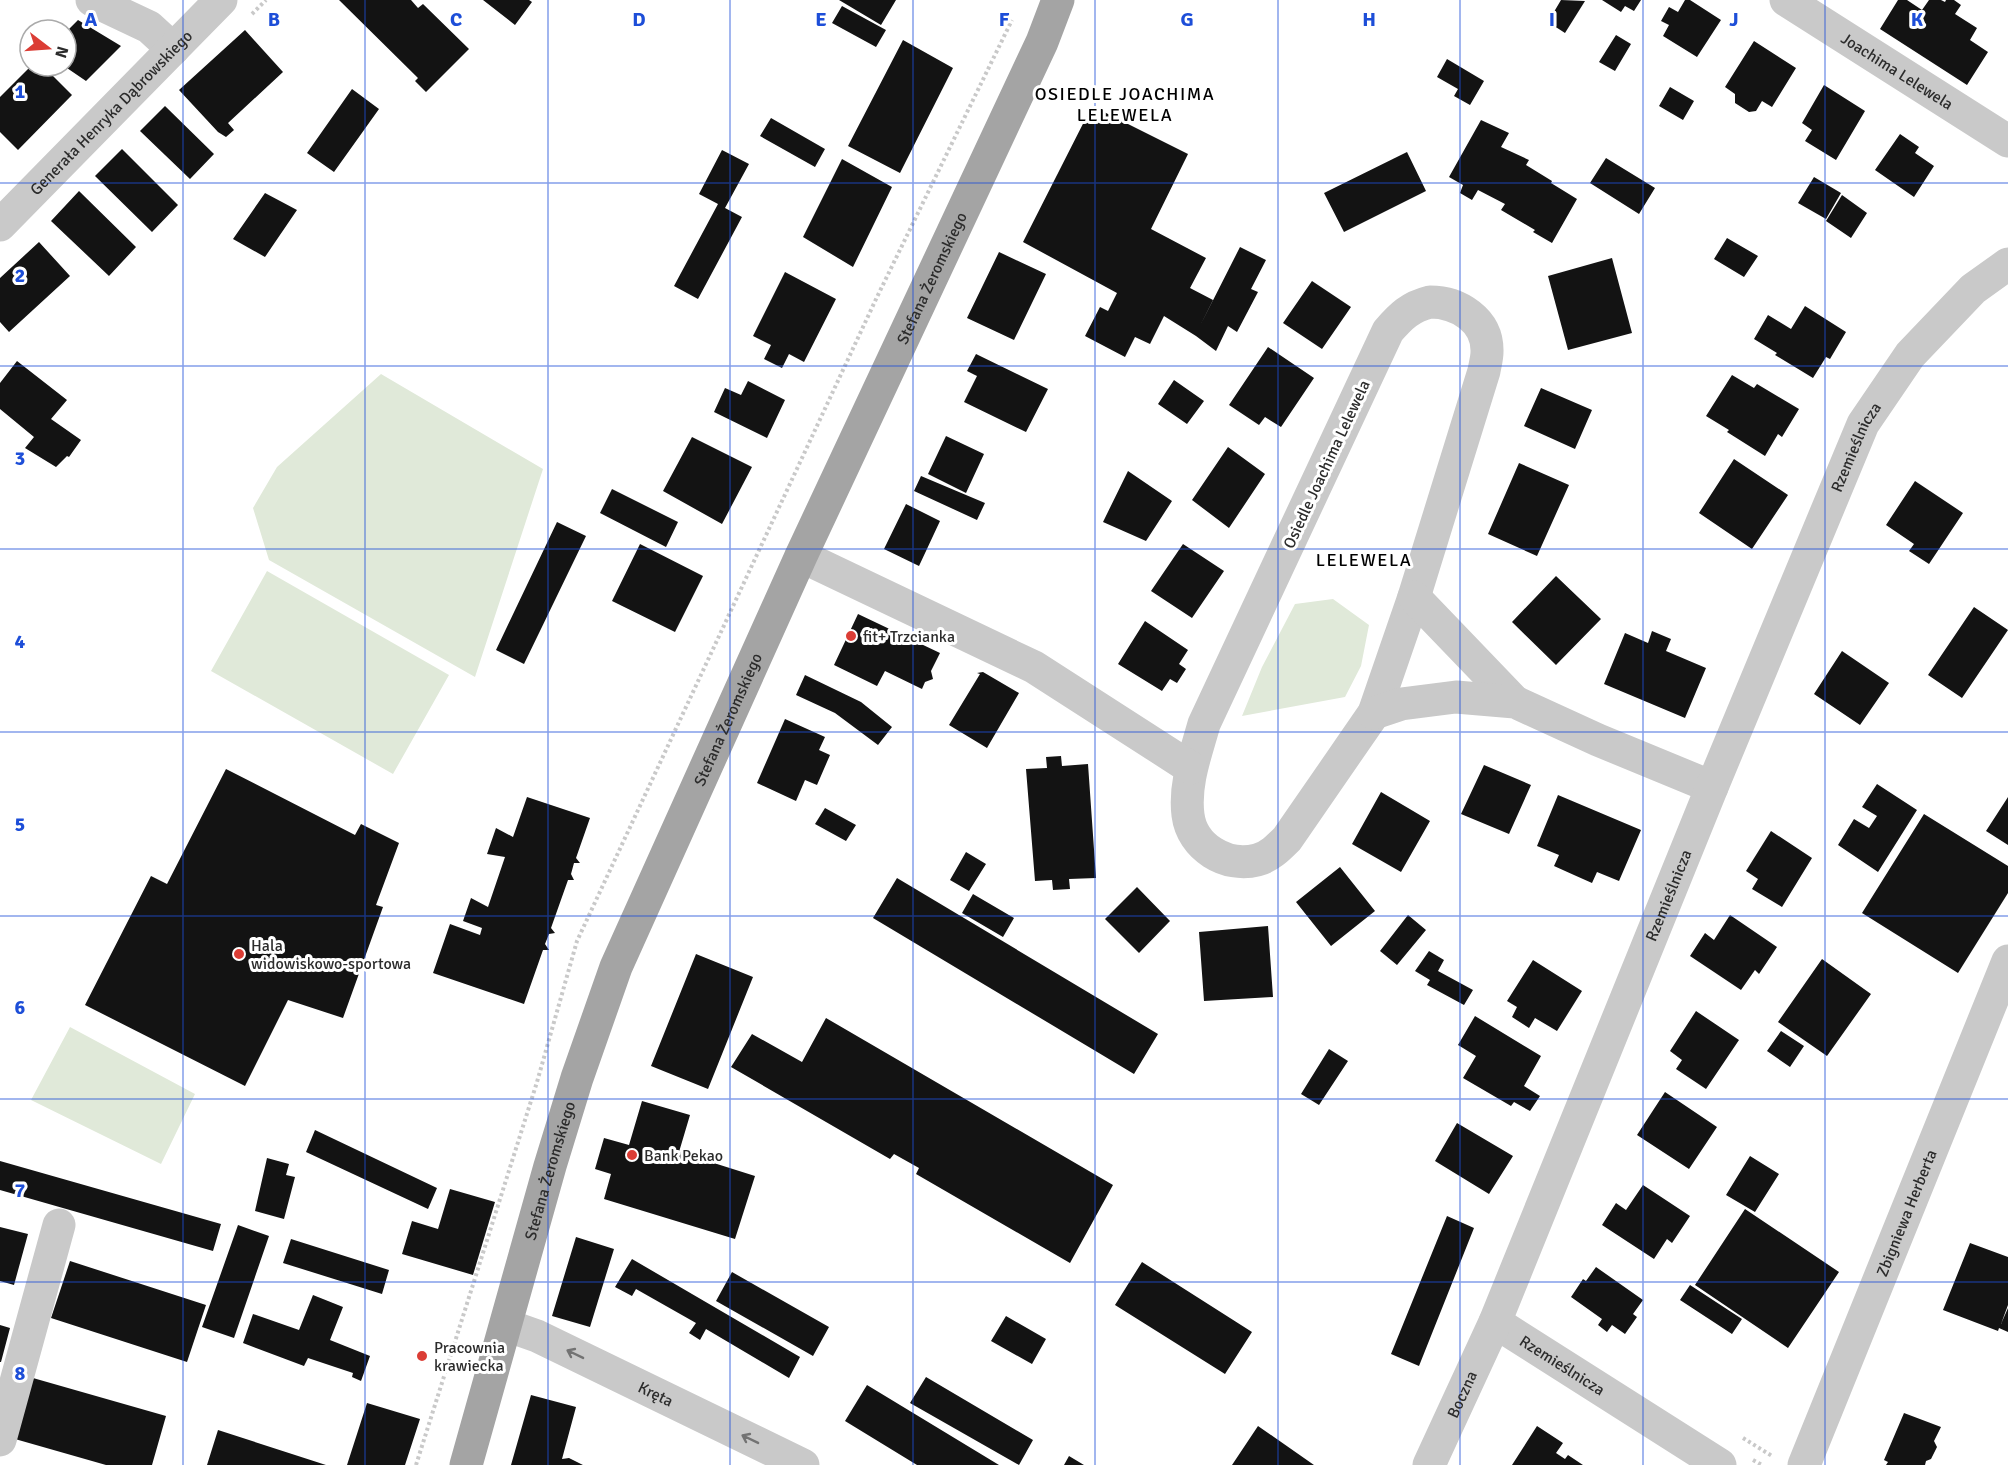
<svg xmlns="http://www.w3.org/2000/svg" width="2008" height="1465" font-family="Signika,sans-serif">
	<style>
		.green { fill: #e0e9d9 }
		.building { fill: #131313 }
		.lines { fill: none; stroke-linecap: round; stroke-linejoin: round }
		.path { stroke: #c9c9c9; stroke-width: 4; stroke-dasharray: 3 3; stroke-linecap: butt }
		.minor { stroke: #c9c9c9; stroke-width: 33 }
		.major { stroke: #a4a4a4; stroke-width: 33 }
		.oneway { stroke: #737373 }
		.grid { fill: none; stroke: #1d4ed8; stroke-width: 1.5; stroke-opacity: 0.55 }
		.poi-dot { fill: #db3d35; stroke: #fff; stroke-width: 2 }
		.labels { text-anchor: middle; stroke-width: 6; stroke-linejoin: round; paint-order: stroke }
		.street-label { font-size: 16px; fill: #2c2c2c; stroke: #fff }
		.poi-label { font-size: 16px; fill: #2c2c2c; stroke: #fff; text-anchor: start }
		.neighbourhood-label { font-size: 18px; letter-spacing: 1.5px; fill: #000; stroke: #fff }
		.grid-label { font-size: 20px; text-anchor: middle; font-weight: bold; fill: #1d4ed8; stroke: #fff; stroke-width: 6; stroke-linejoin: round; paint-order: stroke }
	</style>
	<rect width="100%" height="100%" fill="#fff"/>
	<path class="green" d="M381,374L543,469L475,677L269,560L253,508L277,467Z
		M267,571L449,675L393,774L211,671Z
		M1333,599L1369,625L1361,666L1345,697L1242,716L1262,667L1295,604Z
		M70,1027L195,1094L161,1164L31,1100Z"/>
	<path class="building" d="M339,0H411L418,8L423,4L469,49L426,92L415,81L418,78Z
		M483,0H529L532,2L515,25Z
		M839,0H896L881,25Z
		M1561,0L1585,1L1565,33L1548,22Z
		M1602,0H1641L1634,11L1625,6L1621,12Z
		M1685,0H1690L1721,20L1697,57L1663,36L1669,25L1661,21L1669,7L1678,12Z
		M1898,0H1907L1922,10L1929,0H1941L1945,2L1946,0H1954L1961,5L1955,14L1977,28L1970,40L1988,52L1967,85L1880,29Z
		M842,6L886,30L876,47L832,23Z
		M78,20L121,46L86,81L64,66H66V32Z
		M245,30L283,72L228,123L234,130L226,137L218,132L179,90Z
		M1616,35L1631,44L1615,71L1599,62Z
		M903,40L953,68L900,173L848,146Z
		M1754,41L1796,68L1772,107L1762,101L1756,111L1749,112L1735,103V94L1725,87Z
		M1447,59L1484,81L1470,105L1454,96L1458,89L1437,77Z
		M31,66H43L72,95L18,150L0,132V97Z
		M1824,85L1865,111L1836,160L1805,141L1812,130L1802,123Z
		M1670,87L1694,101L1683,120L1659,106Z
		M352,89L379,109L334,172L307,153Z
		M165,106L214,154L190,179L140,131Z
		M1092,106L1188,154L1151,229L1206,258L1190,288L1213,300L1201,324L1240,247L1266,260L1251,289L1258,292L1237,332L1228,326L1216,351L1196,336L1164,316L1150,344L1135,337L1125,357L1085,336L1100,307L1108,311L1117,293L1023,242Z
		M771,118L825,149L815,167L760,136Z
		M1481,120L1509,133L1501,147L1529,160L1526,165L1552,181L1551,183L1577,199L1552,243L1533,232L1535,230L1501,210L1505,204L1478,190L1472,200L1460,193L1463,185L1449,177Z
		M1900,134L1919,147L1915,153L1934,166L1914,197L1875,170Z
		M122,149L178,205L152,232L95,176Z
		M722,150L749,164L725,208L742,217L698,299L674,286L718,204L699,194Z
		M1407,152L1426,191L1344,232L1324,193Z
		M1606,158L1655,188L1639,214L1590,183Z
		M842,159L892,187L853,267L803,237Z
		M1814,177L1841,193L1826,219L1798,203Z
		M79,191L136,247L109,276L51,221Z
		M265,193L297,210L265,257L233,239Z
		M1842,195L1867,213L1851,238L1826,221Z
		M1727,238L1758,256L1744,277L1714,259Z
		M39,242L70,276L9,332L0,322V278Z
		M999,252L1046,274L1014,340L967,318Z
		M1612,258L1632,333L1568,350L1548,276Z
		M785,272L836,299L804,362L789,354L782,368L764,359L771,345L753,336Z
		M1312,281L1351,307L1322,349L1283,323Z
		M1805,306L1846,332L1830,359L1826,357L1813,378L1775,355L1777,353L1754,339L1768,315L1791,329Z
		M1268,347L1314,378L1281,427L1265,417L1259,425L1229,405Z
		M976,354L1048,389L1026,432L964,402L977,376L967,371Z
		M17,361L67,400L51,419L81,440L69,457L67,456L56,467L25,448L34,437L0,409V383Z
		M1732,375L1754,388L1757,384L1799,409L1782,437L1778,434L1765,456L1727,432L1729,430L1706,416Z
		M1174,380L1204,401L1187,424L1158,404Z
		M748,381L785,400L767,438L714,412L725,388L741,395Z
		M1541,388L1592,410L1575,449L1524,426Z
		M946,436L984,454L966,493L928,474Z
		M692,437L752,467L722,524L663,491Z
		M1228,447L1265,474L1229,528L1192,500Z
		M1734,459L1788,495L1752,549L1699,513Z
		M1519,463L1569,485L1537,556L1488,534Z
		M1128,471L1172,501L1146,541L1103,522Z
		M921,476L985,503L977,520L914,491Z
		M1915,481L1963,513L1929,564L1909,551L1914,544L1886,525Z
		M612,489L678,522L666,547L600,513Z
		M906,504L940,521L919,566L884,549Z
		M557,522L586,536L524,664L496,650Z
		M640,544L703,576L675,632L612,601Z
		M1183,544L1224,571L1192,618L1151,591Z
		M1556,576L1601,619L1556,665L1512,622Z
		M1974,607L2008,630L1962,698L1928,675Z
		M858,614L940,653L931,671L933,679L925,682L922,689L885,671L877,686L834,665Z
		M1145,621L1188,650L1179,664L1186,669L1177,683L1170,679L1162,691L1118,664Z
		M1652,631L1671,639L1666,651L1706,668L1685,718L1604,684L1625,633L1648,643Z
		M1842,651L1889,683L1860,725L1814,694Z
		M983,672L1019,693L987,748L949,725L980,674L977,673Z
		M805,675L861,702L892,727L878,745L835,713L796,695Z
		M785,719L825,737L819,750L830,755L817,785L805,780L796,801L757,783Z
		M1061,756L1062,766L1088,764L1096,878L1069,879L1070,889L1053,890L1052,880L1035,881L1026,769L1047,768L1046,757Z
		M1484,765L1531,785L1509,834L1461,814Z
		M226,769L355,835L361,824L399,843L376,905L383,907L343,1018L288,1000L245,1086L85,1005L151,876L167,884Z
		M1877,784L1917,810L1878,872L1838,845L1854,819L1869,828L1877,816L1862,807Z
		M1381,792L1430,821L1401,872L1352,844Z
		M1558,795L1641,830L1619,881L1597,872L1592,883L1574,875L1554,866L1559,855L1537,846Z
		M527,797L590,818L576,858L580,863H574L571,874L574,880H568L551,928L555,933L549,934L545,944L549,950H543L524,1004L433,973L450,924L480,935L482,928L463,921L471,898L488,907L505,857L487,854L496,828L513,837Z
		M2008,797V845L1986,831Z
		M825,808L856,825L846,841L815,824Z
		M1924,814L2008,866V893L1958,973L1862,913Z
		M1771,831L1812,858L1782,907L1752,889L1758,879L1746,871Z
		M966,852L986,864L969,891L950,880Z
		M1340,867L1375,911L1331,946L1296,902Z
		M897,878L1158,1034L1134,1074L873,918Z
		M1137,887L1170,921L1139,953L1105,919Z
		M973,894L1014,918L1003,937L962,913Z
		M1408,915L1426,930L1397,965L1380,951Z
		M1730,915L1777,947L1759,974L1755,970L1741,990L1690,956L1705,933L1714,940Z
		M1268,926L1273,997L1204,1001L1199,932Z
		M1429,951L1444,960L1438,971L1473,990L1464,1005L1427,985L1430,980L1415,971Z
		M696,954L753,977L708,1089L651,1066Z
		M1822,959L1871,994L1827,1056L1778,1022Z
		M1533,960L1582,991L1557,1031L1535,1018L1529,1028L1512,1017L1517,1007L1507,1001Z
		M1696,1011L1739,1040L1706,1089L1676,1069L1682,1060L1670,1051Z
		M1475,1016L1541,1056L1524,1086L1540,1096L1530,1111L1514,1102L1511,1106L1463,1078L1476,1056L1458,1045Z
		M826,1018L1113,1185L1070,1263L916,1174L919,1168L894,1154L890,1159L731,1067L752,1034L802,1062Z
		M1781,1031L1804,1046L1790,1067L1767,1051Z
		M1329,1049L1348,1061L1319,1105L1301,1094Z
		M1665,1092L1717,1127L1689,1169L1637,1135Z
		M642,1101L690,1115L679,1152L755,1176L735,1239L604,1199L611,1174L595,1169L604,1138L629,1145Z
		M1457,1123L1513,1156L1489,1194L1435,1161Z
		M315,1130L437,1188L428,1209L306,1152Z
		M1750,1156L1779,1174L1755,1212L1726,1195Z
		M267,1158L289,1164L286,1175L295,1177L284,1219L255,1211Z
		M0,1161L221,1224L213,1251L0,1190Z
		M1643,1185L1690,1216L1672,1243L1667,1239L1654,1259L1602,1225L1616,1203L1626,1210Z
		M450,1189L495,1202L473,1275L402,1254L412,1221L438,1229Z
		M1745,1209L1839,1272L1788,1348L1695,1285Z
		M1447,1216L1474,1228L1419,1366L1391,1354Z
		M238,1225L269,1236L234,1338L202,1327Z
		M0,1227L28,1234L14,1285L0,1281Z
		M576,1237L614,1249L590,1327L552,1316Z
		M291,1239L389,1270L382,1294L283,1263Z
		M1970,1243L2008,1257V1305L2001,1324L2008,1308V1332L1999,1328L1998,1331L1943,1310Z
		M632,1259L800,1357L789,1378L706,1329L700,1340L689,1333L696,1323L636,1289L632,1296L615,1287Z
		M70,1261L206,1305L187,1362L51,1318Z
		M1142,1262L1252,1332L1225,1374L1115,1305Z
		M1596,1267L1643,1300L1633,1314L1637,1317L1625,1334L1612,1325L1607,1332L1598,1325L1602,1319L1571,1297L1583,1279L1586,1281Z
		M732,1272L829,1327L813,1356L716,1301Z
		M1690,1285L1742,1319L1732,1334L1680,1300Z
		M313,1295L343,1307L330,1340L370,1356L361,1381L352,1377L353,1373L308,1358L304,1366L243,1343L253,1314L299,1330Z
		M1006,1316L1046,1339L1032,1364L991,1341Z
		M0,1325L10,1328L1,1362H0Z
		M926,1377L1033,1440L1019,1465L910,1403Z
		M33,1378L166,1416L152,1465H106L15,1439Z
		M867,1385L999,1465H917L845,1421Z
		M531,1395L576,1407L562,1459L569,1458L583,1465H511Z
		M367,1403L420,1419L405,1465H347Z
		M1904,1413L1941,1427L1934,1441L1937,1447L1931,1459L1926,1461L1925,1465H1886L1888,1462L1884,1460Z
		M1258,1426L1314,1465H1232Z
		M1537,1426L1563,1443L1556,1453L1565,1459L1568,1455L1583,1465H1512Z
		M218,1430L326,1465H207Z
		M1069,1456L1084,1465H1064Z"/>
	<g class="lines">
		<path class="path" d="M252,14L266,0
			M1743,1438L1772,1456
			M1753,1460L1762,1465
			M416,1465L537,1082L577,941L877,297L1012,20"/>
		<g class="minor">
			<path d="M92,0L149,27L173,49"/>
			<path id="s1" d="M1786,0L2008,141"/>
			<path id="s2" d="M0,225L221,0"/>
			<path d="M1430,302C1458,302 1488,320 1487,352C1487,358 1485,365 1484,371L1414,597L1374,713L1287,839C1278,848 1269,857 1257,860C1226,868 1192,847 1188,815C1184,784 1196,753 1204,724L1388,331C1401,316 1410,307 1430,302Z"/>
			<path d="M801,556L1034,667L1191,768"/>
			<path d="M1414,597L1515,702"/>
			<path d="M1374,713L1401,704L1456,697L1515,702L1598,740L1712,787"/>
			<path id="s3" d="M1495,1322L1720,1465"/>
			<path id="s4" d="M506,1325L537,1336L803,1465"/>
			<path d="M0,1440L59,1225"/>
			<path id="s5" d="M1429,1465L1495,1322L1712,787L1863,424L1910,355L1973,289L2008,264"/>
			<path id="s6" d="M1804,1465L2008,961"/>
		</g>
		<path class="major" id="s7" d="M466,1465L550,1166L577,1078L616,967L801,556L1042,42L1058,0"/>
	</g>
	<defs><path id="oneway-shaft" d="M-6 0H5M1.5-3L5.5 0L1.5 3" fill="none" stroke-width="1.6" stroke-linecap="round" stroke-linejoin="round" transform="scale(1.5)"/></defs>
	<g class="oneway">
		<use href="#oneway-shaft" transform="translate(575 1354) rotate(-154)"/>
		<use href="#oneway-shaft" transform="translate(750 1439) rotate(-154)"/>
	</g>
	<path class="grid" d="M183,0V1465M365,0V1465M548,0V1465M730,0V1465M913,0V1465M1095,0V1465M1278,0V1465M1460,0V1465M1643,0V1465M1825,0V1465M0,183H2008M0,366H2008M0,549H2008M0,732H2008M0,916H2008M0,1099H2008M0,1282H2008"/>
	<g class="poi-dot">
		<circle cx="851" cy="636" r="6"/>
		<circle cx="239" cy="954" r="6"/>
		<circle cx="632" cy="1155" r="6"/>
		<circle cx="422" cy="1356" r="6"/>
	</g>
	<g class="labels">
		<g class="street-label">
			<text dy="6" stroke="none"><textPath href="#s1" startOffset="132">Joachima Lelewela</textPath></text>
			<text dy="6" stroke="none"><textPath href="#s2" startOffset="158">Generała Henryka Dąbrowskiego</textPath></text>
			<text dy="6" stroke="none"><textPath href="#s7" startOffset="1278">Stefana Żeromskiego</textPath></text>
			<text dy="6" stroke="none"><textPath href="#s5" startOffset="1104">Rzemieślnicza</textPath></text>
			<text transform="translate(1326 464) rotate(-65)" y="6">Osiedle Joachima Lelewela</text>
			<text dy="6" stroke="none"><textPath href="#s7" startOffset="792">Stefana Żeromskiego</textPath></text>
			<text dy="6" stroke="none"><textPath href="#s5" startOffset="618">Rzemieślnicza</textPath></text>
			<text dy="6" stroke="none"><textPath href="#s7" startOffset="306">Stefana Żeromskiego</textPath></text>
			<text dy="6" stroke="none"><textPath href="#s6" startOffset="272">Zbigniewa Herberta</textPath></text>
			<text dy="6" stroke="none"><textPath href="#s3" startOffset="80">Rzemieślnicza</textPath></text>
			<text dy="6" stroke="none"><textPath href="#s4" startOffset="165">Kręta</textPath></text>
			<text dy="6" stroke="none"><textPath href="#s5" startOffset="78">Boczna</textPath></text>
		</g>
		<g class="poi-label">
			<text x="863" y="642">fit+ Trzcianka</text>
			<text x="251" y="951">Hala<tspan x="251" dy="18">widowiskowo-sportowa</tspan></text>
			<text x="644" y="1161">Bank Pekao</text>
			<text x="434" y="1353">Pracownia<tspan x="434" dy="18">krawiecka</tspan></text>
		</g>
		<g class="neighbourhood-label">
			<text x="1125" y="100">OSIEDLE JOACHIMA<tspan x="1125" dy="21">LELEWELA</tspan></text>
			<text x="1364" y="566">LELEWELA</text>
		</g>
	</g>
	<g class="grid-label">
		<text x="91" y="26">A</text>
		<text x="274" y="26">B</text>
		<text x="456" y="26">C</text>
		<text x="639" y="26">D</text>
		<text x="821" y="26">E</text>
		<text x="1004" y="26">F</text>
		<text x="1187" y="26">G</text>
		<text x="1369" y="26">H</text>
		<text x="1552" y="26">I</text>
		<text x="1734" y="26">J</text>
		<text x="1917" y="26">K</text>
		<text x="20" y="98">1</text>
		<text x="20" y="282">2</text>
		<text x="20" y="465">3</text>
		<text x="20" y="648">4</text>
		<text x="20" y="831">5</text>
		<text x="20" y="1014">6</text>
		<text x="20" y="1197">7</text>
		<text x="20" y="1380">8</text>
	</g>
	<g transform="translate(48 48) rotate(107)"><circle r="28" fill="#ffffff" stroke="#ababab" stroke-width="1.5"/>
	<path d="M0-4.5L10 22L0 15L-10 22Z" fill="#db3d35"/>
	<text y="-9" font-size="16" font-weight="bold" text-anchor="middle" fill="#2c2c2c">N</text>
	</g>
</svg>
